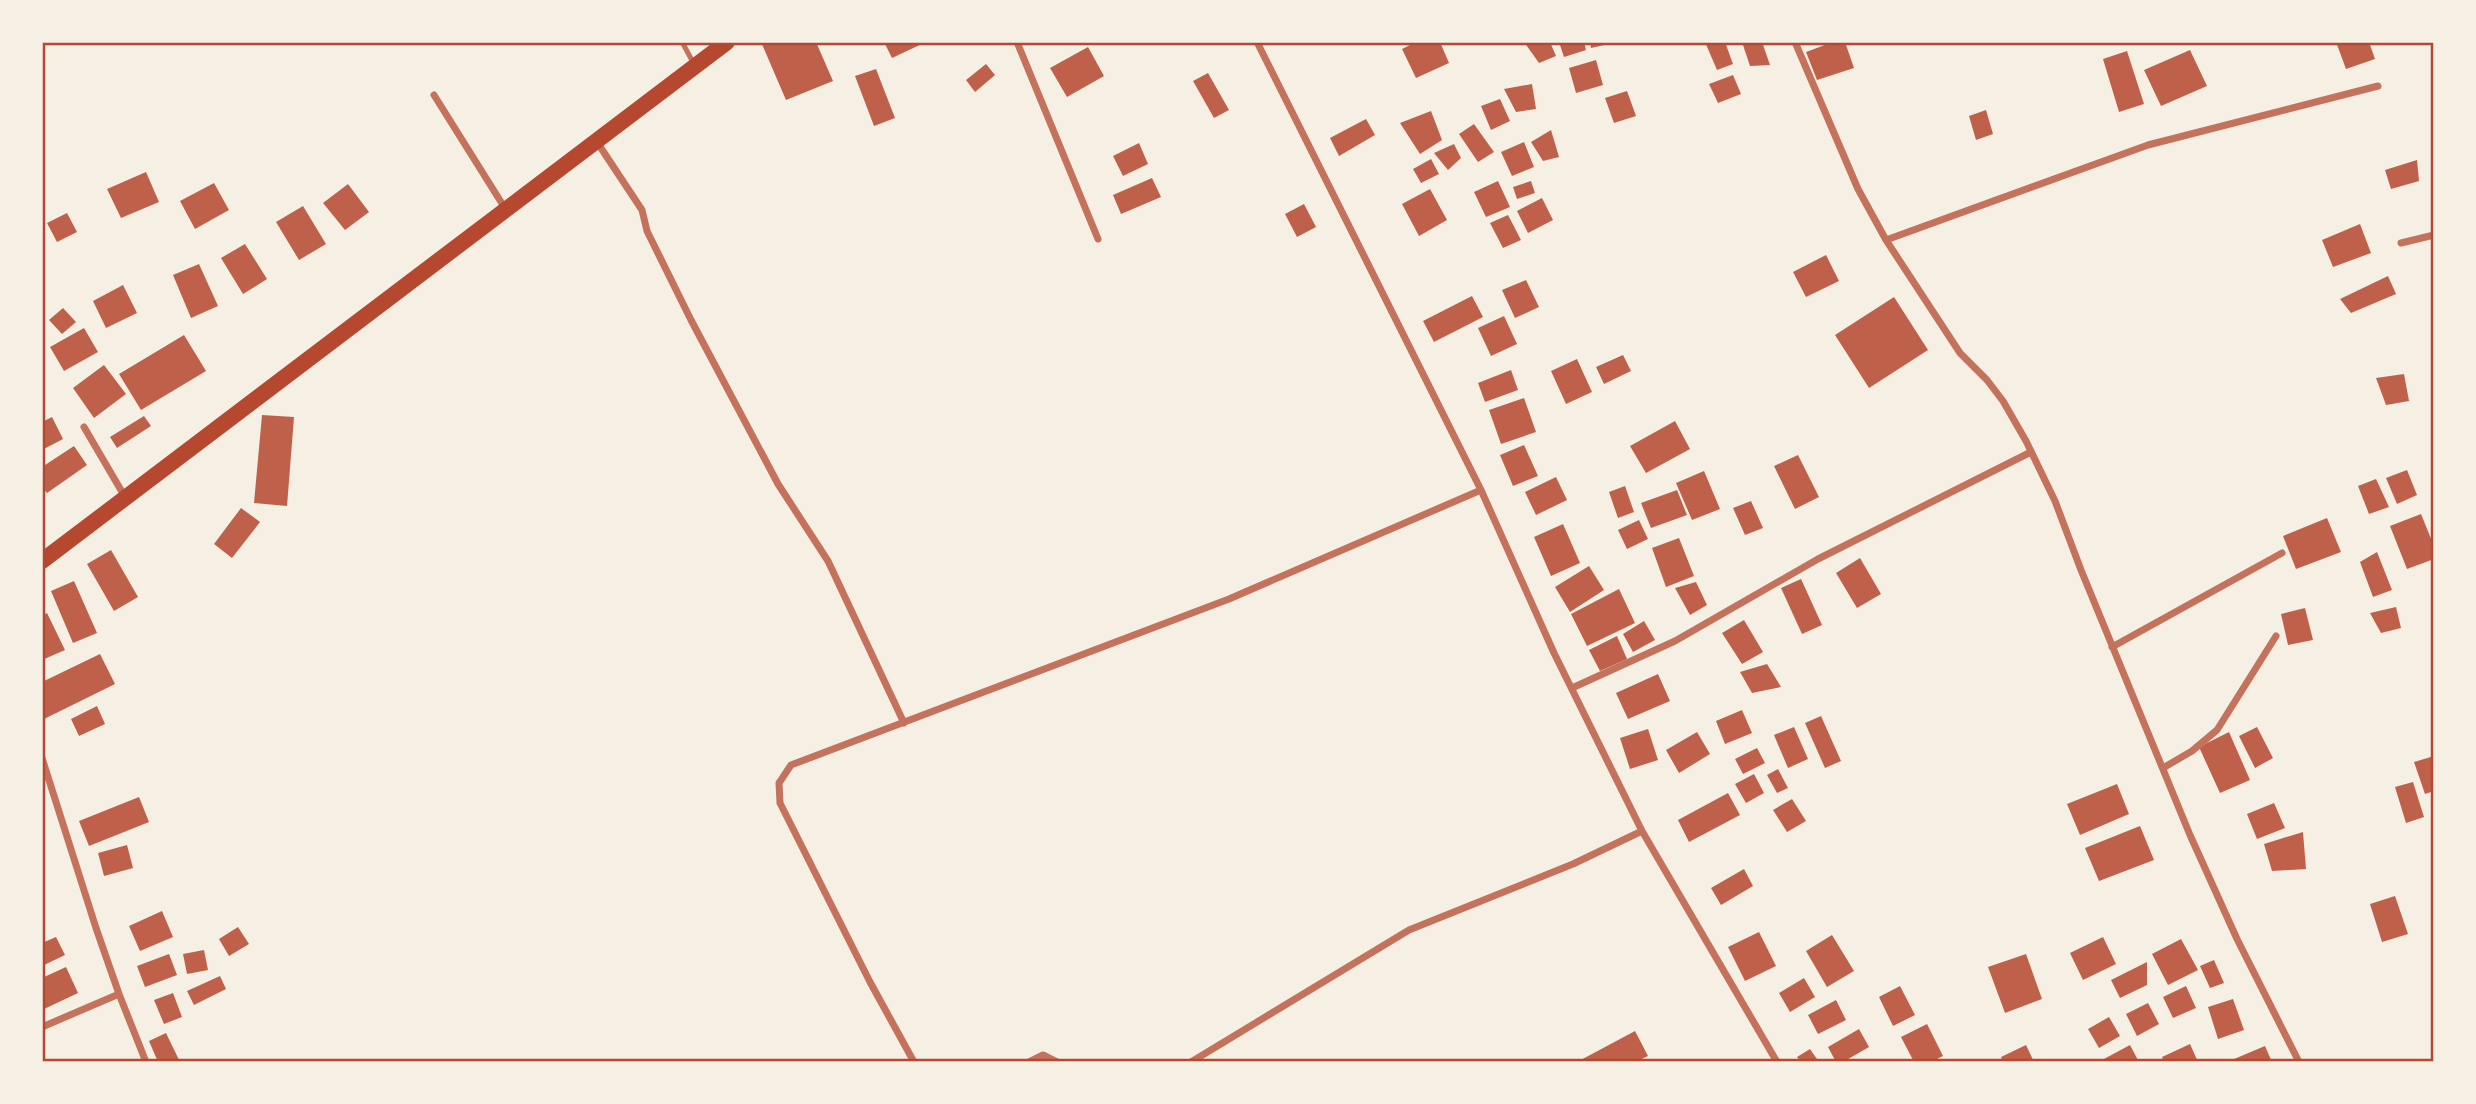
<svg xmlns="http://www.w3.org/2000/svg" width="2476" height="1104" viewBox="0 0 2476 1104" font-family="Commissioner,sans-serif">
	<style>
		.building { fill: #bf614a }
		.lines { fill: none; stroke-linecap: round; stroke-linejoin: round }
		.service { stroke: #c5725c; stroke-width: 5 }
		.minor { stroke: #c5725c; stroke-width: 7 }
		.primary { stroke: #b5482f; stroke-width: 16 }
		.neatline { fill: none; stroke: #b5482f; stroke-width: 2.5 }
	</style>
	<rect width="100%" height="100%" fill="#f6efe4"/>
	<path class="building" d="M761 42H816L833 81 786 100Z
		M884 42H926L892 58Z
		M1416 42H1440L1449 63 1416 78 1402 49Z
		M1524 42H1550L1556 56 1539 63Z
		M1559 42H1584L1586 50 1564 57Z
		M1590 42H1613V43L1591 48Z
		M1705 42H1725L1733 64 1717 70Z
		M1742 42H1762L1770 65 1750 66Z
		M1833 42H1845L1854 68 1817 80 1806 52Z
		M2336 42H2369L2375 59 2346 69Z
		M1088 47 1104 76 1067 97 1050 68Z
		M2190 50 2207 86 2161 106 2144 70Z
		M2127 51 2144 104 2119 112 2103 59Z
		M1596 60 1603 85 1576 93 1569 68Z
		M986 64 995 75 975 92 966 80Z
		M876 69 895 118 874 126 855 76Z
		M1208 73 1229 110 1214 118 1193 81Z
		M1733 75 1741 94 1718 103 1709 84Z
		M1532 84 1536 109 1516 112 1504 89Z
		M1627 91 1636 116 1614 123 1605 98Z
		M1500 99 1510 121 1491 130 1481 106Z
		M1986 110 1993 134 1976 140 1969 116Z
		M1431 111 1442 140 1420 154 1400 123Z
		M1366 119 1375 135 1339 156 1330 138Z
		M1474 124 1494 152 1478 162 1459 134Z
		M1551 130 1559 157 1543 161 1531 142Z
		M1524 142 1534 167 1512 176 1501 152Z
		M1139 143 1148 164 1123 176 1113 156Z
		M1454 144 1461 158 1448 170 1434 153Z
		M1431 159 1439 174 1421 183 1413 169Z
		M2417 160 2419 181 2391 189 2385 170Z
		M146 172 159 202 121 218 107 189Z
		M1152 178 1161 197 1121 214 1113 195Z
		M1498 181 1510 207 1486 217 1474 192Z
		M1531 181 1535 193 1517 199 1513 187Z
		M214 183 229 210 195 229 180 201Z
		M348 184 369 212 345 230 323 203Z
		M1430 189 1447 220 1419 236 1402 204Z
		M1542 198 1553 220 1528 233 1517 211Z
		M1304 204 1316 227 1297 237 1285 214Z
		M303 206 326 244 299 260 276 222Z
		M67 213 77 232 57 242 47 223Z
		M1508 215 1521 240 1503 248 1490 223Z
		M2360 224 2371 253 2333 267 2322 240Z
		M245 244 267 279 243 294 221 258Z
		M1826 255 1839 281 1806 297 1793 272Z
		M199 264 218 306 191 318 173 275Z
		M2388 276 2396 294 2351 313 2340 299Z
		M1526 280 1539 307 1515 318 1502 290Z
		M123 285 137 313 106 328 93 301Z
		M1472 296 1483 317 1434 342 1423 321Z
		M1894 297 1928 350 1869 388 1835 335Z
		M63 308 76 322 62 334 49 320Z
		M1504 316 1517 344 1491 356 1478 328Z
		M84 328 98 352 64 371 50 347Z
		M184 335 206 371 141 410 119 374Z
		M1623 355 1631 371 1604 384 1596 367Z
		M1577 359 1592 392 1566 404 1551 371Z
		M104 365 126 394 94 418 73 388Z
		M1511 370 1518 390 1485 402 1478 383Z
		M2404 374 2409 401 2386 405 2376 378Z
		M1524 398 1536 432 1501 444 1489 410Z
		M262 415 294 417 287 506 254 503Z
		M144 416 151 426 117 448 110 437Z
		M52 417 63 439 42 450V422Z
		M1675 421 1690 449 1646 473 1630 446Z
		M1524 445 1538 476 1513 486 1500 455Z
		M74 446 87 465 47 493 42 487V467Z
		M1798 455 1819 497 1795 509 1774 466Z
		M2407 470 2417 495 2397 504 2386 478Z
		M1704 471 1720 509 1692 520 1676 483Z
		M1556 477 1567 500 1536 515 1525 492Z
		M2376 479 2389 507 2369 514 2358 486Z
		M1625 486 1634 512 1618 518 1609 492Z
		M1677 490 1687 515 1651 528 1641 503Z
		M1751 501 1763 528 1745 535 1733 508Z
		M241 508 260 522 232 558 214 544Z
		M2421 514 2434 546V559L2407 569 2390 526Z
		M2327 518 2341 552 2296 569 2283 536Z
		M1639 520 1648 539 1627 549 1618 530Z
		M1563 524 1580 563 1551 576 1534 537Z
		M1679 538 1694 576 1666 587 1652 548Z
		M111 550 138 597 114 611 87 564Z
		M2377 552 2392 590 2373 597 2360 562Z
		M1860 558 1881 594 1857 608 1836 573Z
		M1589 566 1604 590 1570 612 1555 587Z
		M1801 579 1822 625 1802 634 1781 588Z
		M74 581 97 633 73 643 51 591Z
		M1696 582 1707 605 1690 615 1675 588Z
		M1619 589 1635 623 1587 646 1571 614Z
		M2396 607 2401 628 2381 633 2370 613Z
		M2305 608 2313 640 2288 645 2281 614Z
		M47 613 65 650 42 660V616Z
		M1744 620 1763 652 1742 664 1722 633Z
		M1644 621 1655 640 1633 652 1623 634Z
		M1617 636 1627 659 1600 671 1589 650Z
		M100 654 115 684 42 720V682Z
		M1767 664 1781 687 1752 693 1740 672Z
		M1658 674 1670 701 1628 719 1616 693Z
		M97 706 105 724 79 736 71 719Z
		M1742 710 1752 733 1725 744 1716 721Z
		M1821 716 1841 761 1825 768 1805 723Z
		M1794 727 1808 759 1788 768 1774 735Z
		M2257 727 2273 758 2255 768 2239 736Z
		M1648 729 1658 760 1630 769 1620 738Z
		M1697 732 1710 754 1679 773 1666 750Z
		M2229 732 2250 780 2220 793 2199 747Z
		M1757 748 1765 763 1743 774 1735 759Z
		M2434 756V791L2425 794 2414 762Z
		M1778 769 1788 788 1777 793 1767 775Z
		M1754 774 1764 793 1746 803 1735 784Z
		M2413 782 2424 817 2406 823 2395 787Z
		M2117 784 2129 814 2080 835 2067 804Z
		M1728 793 1740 815 1689 842 1678 820Z
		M139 797 149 822 89 846 79 821Z
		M1792 799 1806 821 1787 832 1773 810Z
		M2274 803 2285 828 2257 839 2247 814Z
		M2140 826 2154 860 2099 881 2085 848Z
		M2303 832 2306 869 2272 871 2264 844Z
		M127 845 133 868 104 876 98 853Z
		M1744 869 1753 886 1721 905 1711 888Z
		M2395 896 2408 934 2382 942 2370 904Z
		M162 911 173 937 140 951 129 926Z
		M238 927 249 944 229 956 219 939Z
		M1759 932 1776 966 1745 981 1728 947Z
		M1832 935 1854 971 1827 987 1806 951Z
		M56 937 65 955 42 966V943Z
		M2103 937 2116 964 2083 980 2070 953Z
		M2181 939 2198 970 2168 985 2152 954Z
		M204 950 208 970 187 974 183 954Z
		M169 954 177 975 145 987 137 966Z
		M2026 954 2042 999 2005 1013 1988 967Z
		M2214 960 2224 983 2210 988 2200 966Z
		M2147 962V985L2120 998 2111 980Z
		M66 967 78 993 42 1010V978Z
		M220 976 226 989 194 1005 187 991Z
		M1804 978 1815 997 1790 1012 1779 993Z
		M1900 986 1915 1015 1893 1026 1879 997Z
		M2186 986 2196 1008 2173 1018 2163 997Z
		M173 993 182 1017 164 1024 154 1000Z
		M2233 999 2244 1030 2218 1039 2208 1007Z
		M1836 1000 1846 1020 1818 1034 1808 1015Z
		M2148 1003 2159 1024 2137 1036 2126 1014Z
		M2109 1017 2120 1036 2099 1048 2088 1029Z
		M1927 1024 1943 1056 1931 1062H1914L1901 1037Z
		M1859 1029 1869 1047 1843 1062H1836L1828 1047Z
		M1635 1031 1648 1056 1635 1062H1577Z
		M166 1033 180 1062H158L149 1041Z
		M2190 1044 2198 1062H2164L2162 1057Z
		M2026 1045 2034 1062H2003L2001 1057Z
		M2130 1045 2139 1062H2103L2102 1060Z
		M2265 1046 2272 1062H2227Z
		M1810 1049 1819 1062H1801L1797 1057Z"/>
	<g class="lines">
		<path class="service" d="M682 42 694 64"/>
		<path class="minor" d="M1017 42 1098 239
			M1257 42 1481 490 1554 653 1642 831 1777 1062
			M1795 42 1858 189 1886 240 1960 353 1987 380 2003 401 2026 441 2055 501 2081 570 2190 835 2237 939 2299 1062
			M434 95 506 210
			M597 142 642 210 647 231 691 320 778 484 828 561 904 723
			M1886 240 2148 145 2378 86
			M2401 243 2434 235
			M84 427 125 497
			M2112 647 2282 553
			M1572 688 1675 641 1818 559 2031 452
			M42 758 96 928 119 994 146 1062
			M2163 768 2192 751 2217 730 2276 636
			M42 1027 119 994
			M914 1062 870 982 780 803 779 783 791 765 1229 599 1481 490
			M1029 1062 1043 1055 1057 1062
			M1191 1062 1409 930 1573 864 1642 831"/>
		<path class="primary" d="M42 561 727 42"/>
	</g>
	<rect width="2476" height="1104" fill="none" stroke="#f6efe4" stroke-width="88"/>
	<rect x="44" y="44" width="2388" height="1016" class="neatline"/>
</svg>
